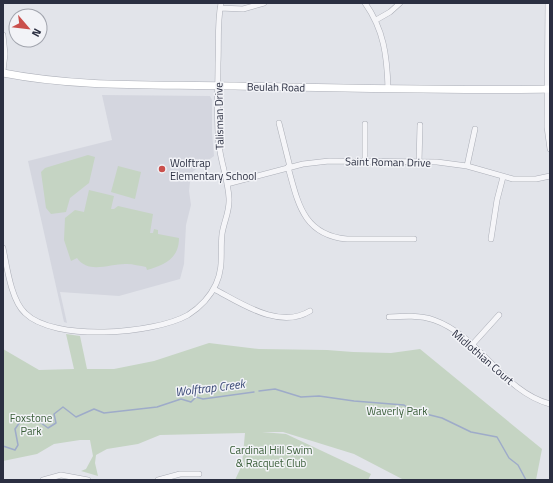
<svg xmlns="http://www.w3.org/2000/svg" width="553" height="483" viewBox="0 0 553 483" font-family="'Titillium Web',sans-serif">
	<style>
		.built { fill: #d4d6df }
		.green { fill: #c5d4c3 }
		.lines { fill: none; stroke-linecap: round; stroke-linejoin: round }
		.stream { stroke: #9eabc9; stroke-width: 1.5 }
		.minor-casing { stroke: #abaeb7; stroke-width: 6 }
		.secondary-casing { stroke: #abaeb7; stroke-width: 8 }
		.minor { stroke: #f5f5f8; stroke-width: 5 }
		.secondary { stroke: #fff; stroke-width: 7 }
		.poi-dot { fill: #ca4f4c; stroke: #f2f3f7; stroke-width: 1.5 }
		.labels { text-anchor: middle; stroke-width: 3; stroke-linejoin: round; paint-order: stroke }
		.street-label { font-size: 11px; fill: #2b2f41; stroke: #f2f3f7 }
		.poi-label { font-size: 11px; fill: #2b2f41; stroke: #f2f3f7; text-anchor: start }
		.park-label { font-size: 11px; fill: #395d38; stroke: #f2f3f7 }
		.water-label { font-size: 12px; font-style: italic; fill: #364674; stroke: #f2f3f7 }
	</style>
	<rect width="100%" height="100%" fill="#e2e4ea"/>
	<path class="built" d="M102 95 210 96 212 100V132L214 156 191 173 189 191 191 205 186 225 184 264 180 279 119 296 60 292 67 323 64 322 28 161 112 140Z"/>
	<path class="green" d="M88 155 95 157 89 183 70 198 66 212 51 214 46 208 41 172 45 168Z
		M118 166 141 172 135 199 111 192Z
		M89 190 114 196 111 209H114L118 206 153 214 150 233H153L154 229 158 230V234L179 238C179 259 164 265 147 270L146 267C140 266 133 264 127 264 111 263 89 275 77 258L71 261 64 240 65 218 75 210 84 212Z
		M66 334 80 336 87 369H114L154 361 209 343 259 349 327 350 353 352 391 353 420 349 542 449 536 480H404L354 454 283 432H262L286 434 371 474 368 480H235L242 465 245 433 160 435 138 444 107 449 96 455 95 463 98 476 81 471 86 469 93 456 90 440H80L54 444 37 454 3 461V349L39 370 74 369Z"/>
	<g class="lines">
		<path class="stream" d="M259 391 275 389 301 397 319 396 354 401 404 405 411 410
			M418 412 442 418 471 432 497 437 509 458 518 465 526 480
			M3 446 15 450 18 445 15 429 20 422 37 420 48 428 56 423 54 414 63 407 76 417 94 409 104 413 157 407 181 399 191 402 196 397 203 399 254 392"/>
		<defs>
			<path id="minor" d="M365 3C384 30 387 56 388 88
				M548 3 547 127 550 149
				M220 8 243 9 264 3
				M376 20 390 12 400 3
				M3 35 5 54 3 71
				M279 123 290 167
				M365 161V124
				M419 162 420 125
				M467 166 475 129
				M288 167C298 203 303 235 347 239H414
				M227 184 303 164 329 161 437 162 467 166 513 179H536L550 176
				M491 239 497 200 503 177
				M3 248C7 267 11 300 25 313 54 342 154 334 188 315 199 308 210 297 216 284 224 267 220 251 222 234 224 221 230 211 229 198 228 180 221 163 219 145 216 118 218 90 218 63 219 44 217 23 221 3
				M214 289C241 303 279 330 310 311
				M389 317C404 316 420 315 434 320 480 336 503 392 550 404
				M471 346 499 315
				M43 480 61 475 88 480
				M158 480 180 474H199"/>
			<path id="secondary" d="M3 73C80 88 157 84 235 86 340 88 445 91 550 89"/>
		</defs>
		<use href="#minor" class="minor-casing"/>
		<use href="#secondary" class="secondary-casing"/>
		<use href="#minor" class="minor"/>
		<use href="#secondary" class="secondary"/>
	</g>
	<circle class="poi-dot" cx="162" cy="169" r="4"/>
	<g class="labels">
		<g class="street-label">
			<text transform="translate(276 87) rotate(1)" y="4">Beulah Road</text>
			<text transform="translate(219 116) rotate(-91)" y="4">Talisman Drive</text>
			<text transform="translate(388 162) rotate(1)" y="4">Saint Roman Drive</text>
			<text transform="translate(483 357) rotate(41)" y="4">Midlothian Court</text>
		</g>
		<g class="poi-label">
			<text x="170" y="167">Wolftrap<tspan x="170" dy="13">Elementary School</tspan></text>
		</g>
		<g class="park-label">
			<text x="397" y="415">Waverly Park</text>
			<text x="31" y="422">Foxstone<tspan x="31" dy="13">Park</tspan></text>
			<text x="271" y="454">Cardinal Hill Swim<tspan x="271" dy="13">&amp; Racquet Club</tspan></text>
		</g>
		<g class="water-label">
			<text transform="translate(210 388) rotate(-7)" y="4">Wolftrap Creek</text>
		</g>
	</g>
	<rect width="553" height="483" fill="none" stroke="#2b2f41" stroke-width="8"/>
	<g transform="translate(28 28) rotate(118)"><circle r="19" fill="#f2f3f7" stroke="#a2a5ae"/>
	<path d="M0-3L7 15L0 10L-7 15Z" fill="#ca4f4c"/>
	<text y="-6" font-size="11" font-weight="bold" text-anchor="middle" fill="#2b2f41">N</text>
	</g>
</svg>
